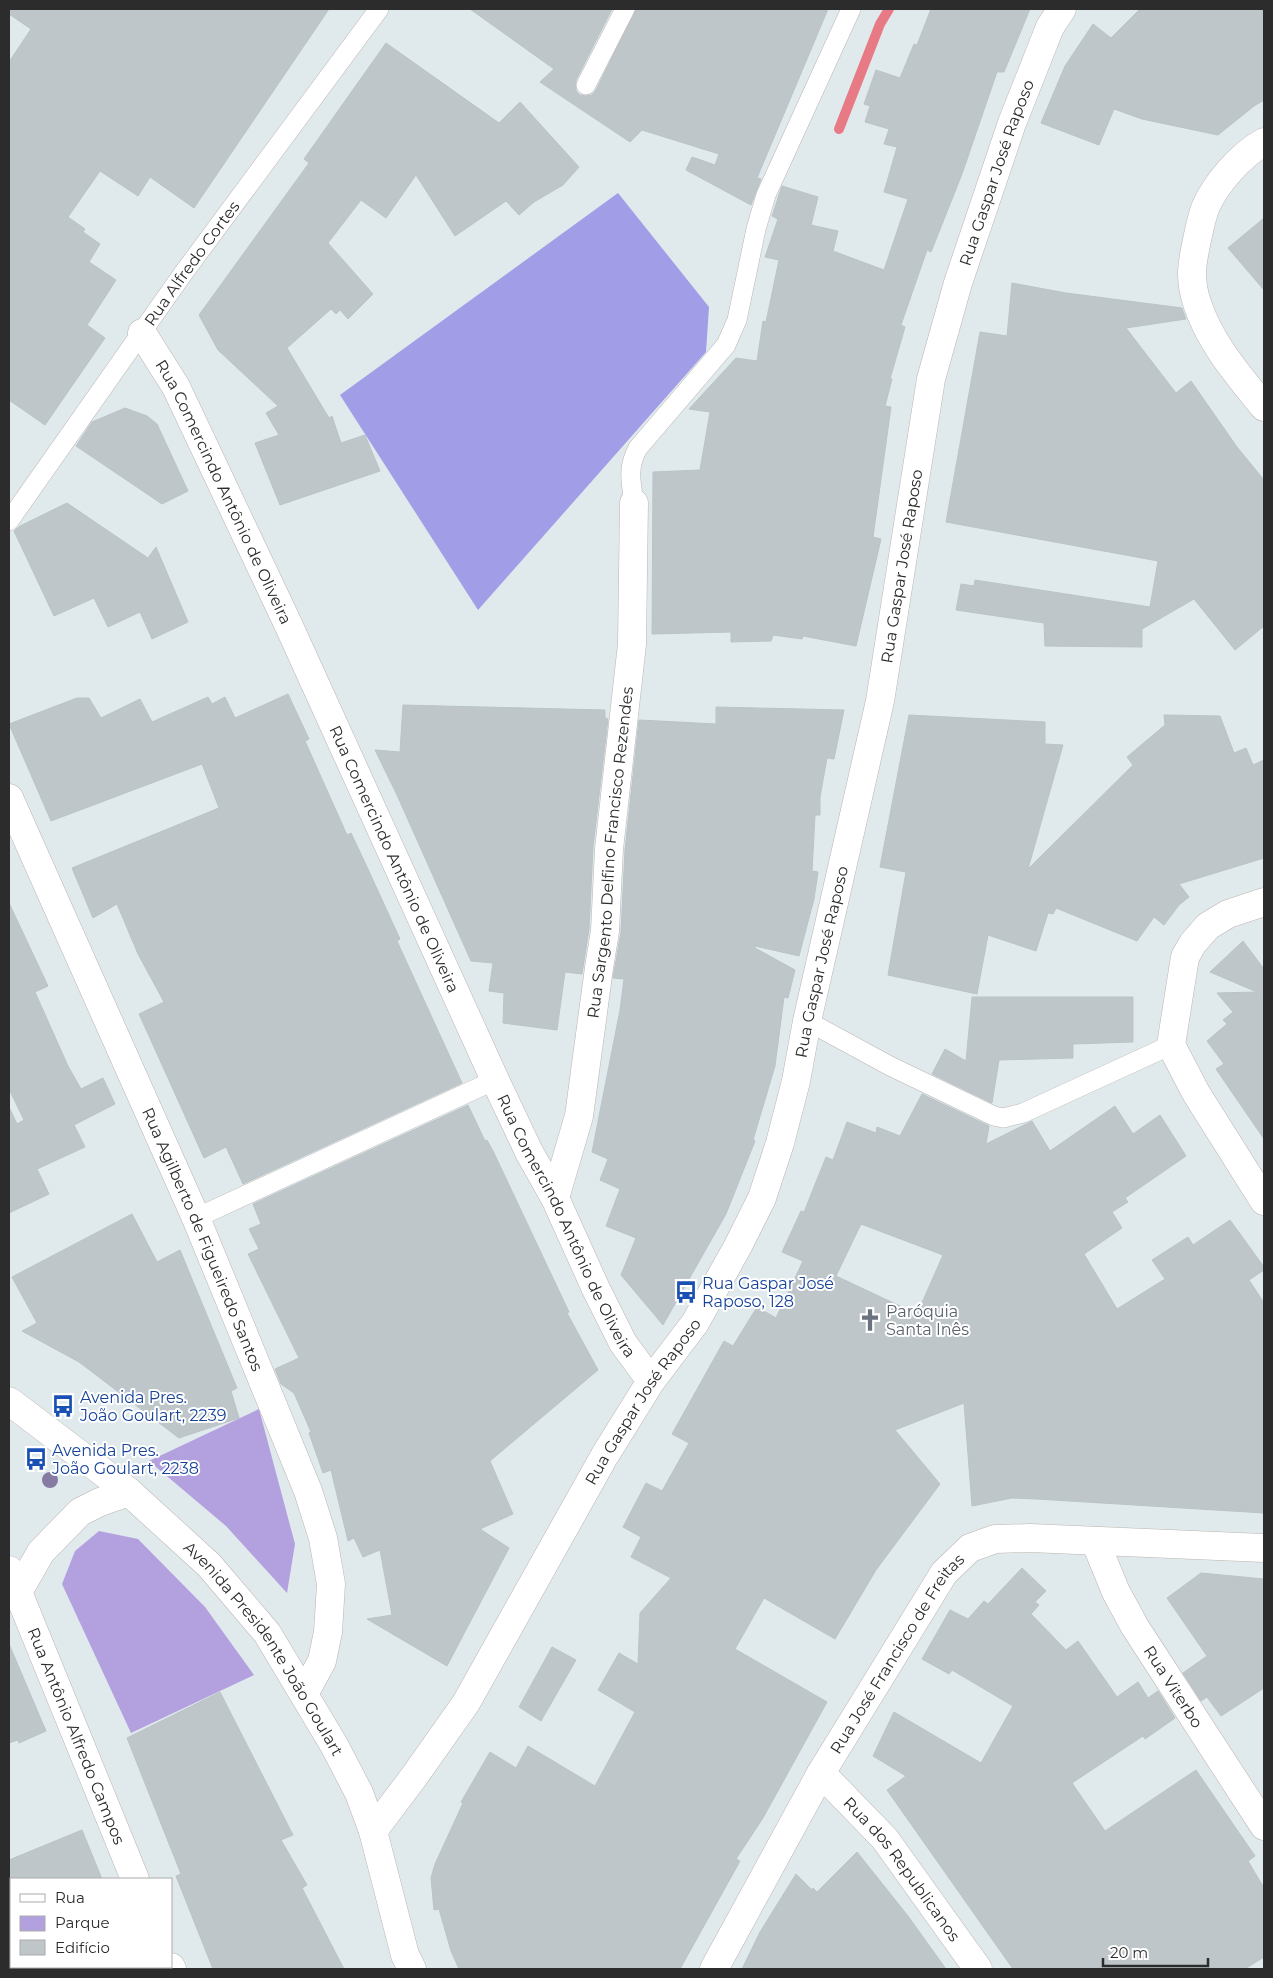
<svg xmlns="http://www.w3.org/2000/svg" width="1273" height="1978" viewBox="0 0 1273 1978" font-family="Montserrat,sans-serif">
	<style>
		.green { fill: #b3a0df }
		.pitch { fill: #a19de6 }
		.lines { fill: none; stroke-linecap: round; stroke-linejoin: round }
		.stream { stroke: #e77a85; stroke-width: 10 }
		.building { fill: #bfc6c9; stroke: #b9c4c8; fill-rule: evenodd }
		.service-casing { stroke: #bbb4b0; stroke-width: 20 }
		.minor-casing { stroke: #bbb4b0; stroke-width: 29 }
		.tertiary-casing { stroke: #bbb4b0; stroke-width: 29 }
		.service { stroke: #fff; stroke-width: 19 }
		.minor { stroke: #fff; stroke-width: 28 }
		.tertiary { stroke: #fff; stroke-width: 28 }
		.tree { fill: #867ba3 }
		.labels { text-anchor: middle; stroke-width: 4; stroke-linejoin: round; paint-order: stroke }
		.street-label { font-size: 16px; fill: #2c2c2c; stroke: #fff }
		.transit-label { font-size: 16px; fill: #164399; stroke: #fff; text-anchor: start }
		.worship-label { font-size: 16px; fill: #5b616d; stroke: #fff; text-anchor: start }
	</style>
	<rect width="100%" height="100%" fill="#e0eaed"/>
	<path class="green" d="M259 1409 295 1544 287 1593 226 1526 149 1461Z
		M99 1531 138 1539 205 1607 254 1675 131 1733 62 1584 75 1551Z"/>
	<path class="pitch" d="M618 193 709 307 706 352 478 610 340 395Z"/>
	<g class="lines">
		<path class="stream" d="M839 129 880 24 889 9"/>
	</g>
	<path class="building" d="M9 9H329L194 208 150 177 138 196 100 171 68 217 85 229 83 232 100 244 89 262 116 280 87 325 105 338 45 425 9 400V62L31 29 9 14Z
		M470 9H612L576 80V91L580 95 586 96 592 95 596 90 636 9H828L757 178 761 179 751 205 686 170 692 157 715 165 719 154 642 130 630 142 540 82 554 69Z
		M931 9H1030L1004 72H997L962 174 931 252 927 250 901 325 905 327 890 379H892L885 406 891 407 873 537 881 539 856 646 803 636 802 639 773 635 771 641 731 642V632L652 634 653 472 700 470 710 412 689 409 736 358 757 361 763 321 766 322 779 260 765 257 778 219 772 216 782 186 818 197 811 225 838 231 833 251 884 270 908 199 884 192 897 147 884 144 889 129 865 122 870 106 864 104 876 70 900 78 914 44 917 45Z
		M1140 9H1264V100L1254 106 1218 135 1142 119 1114 109 1099 145 1041 123 1065 66 1093 24 1111 38Z
		M386 43 499 123 520 102 579 167 563 185 534 202 519 215 506 201 455 236 416 175 386 218 361 200 328 243 373 294 348 319 340 310 336 314 331 309 287 348 329 418 332 416 341 443 365 435 380 471 280 505 255 443 279 435 266 413 278 406 218 350 199 315 309 163 304 159Z
		M1264 218V290L1228 248Z
		M1012 283 1066 293 1182 308 1186 319 1126 328 1176 393 1191 381 1237 447 1264 480V626L1235 650 1194 599 1142 629V647L1045 646 1044 623 956 610 961 584 974 586 975 580 1150 607 1158 561 946 522 980 332 1007 336Z
		M125 408 147 416 157 424 188 491 162 504 76 446 92 422Z
		M67 503 148 558 156 547 188 622 152 639 140 612 108 627 94 598 54 616 14 531 20 526Z
		M288 694 309 739 305 741 347 835 351 833 367 867 400 939 397 941 462 1083 243 1184 226 1147 204 1158 163 1067 139 1014 164 1002 138 954 117 904 93 918 72 868 219 808 202 764 51 821 9 724 77 698H89L101 718 140 699 152 722 208 697 212 704 225 697 235 718Z
		M403 705 605 710V718L608 719 593 847 589 929 582 974 565 972 557 1030 503 1023 504 993 489 991 493 963 471 961 397 795 375 750 400 752Z
		M716 707 844 710 834 759 827 758 820 797V815H815L812 871 818 872 814 899 799 956 755 946V948L795 970 788 998 784 997 775 1066 753 1140 755 1141 726 1214 663 1325 621 1275 636 1238 606 1226 620 1189 600 1180 608 1159 592 1152 620 1010 624 979 613 978 621 932 625 850 639 720 716 724Z
		M909 715 1045 722V744L1063 745 1028 869 1133 765 1127 757 1165 725 1164 715 1220 716 1234 753 1246 748 1253 765 1264 760V858L1179 884 1189 897 1179 905 1164 925 1154 917 1137 941 1056 908 1053 914 1048 913 1036 951 988 935 977 994 888 975 906 872 880 867Z
		M9 903 48 986 35 992 68 1066 81 1089 103 1078 115 1104 74 1125 85 1147 37 1169 49 1194 9 1213V1107L17 1124 24 1120 9 1089Z
		M1243 941 1264 969V1139L1216 1069 1224 1064 1207 1041 1227 1024 1223 1020 1233 1012 1217 993 1257 992 1210 972Z
		M972 997H1133V1042L1073 1044V1058L999 1060 992 1103 932 1074 945 1049 966 1061Z
		M922 1094 989 1126 986 1144 1032 1121 1050 1151 1115 1106 1133 1134 1160 1115 1186 1156 1125 1198 1128 1202 1112 1212 1122 1228 1084 1254 1117 1309 1165 1279 1152 1260 1188 1237 1193 1245 1230 1220 1264 1267V1270L1249 1280 1264 1303V1513L1037 1499 1012 1498 972 1506 964 1403 895 1430 940 1484 876 1570 835 1639 764 1598 735 1649 827 1702 763 1818 736 1859 740 1861 680 1969H459L451 1951 439 1909 434 1910 431 1878 435 1864 463 1803 461 1802 490 1752 516 1768 528 1746 595 1786 635 1712 598 1690 619 1653 638 1664 640 1613 671 1578 631 1557 641 1537 623 1527 646 1483 662 1491 689 1443 672 1434 724 1341 733 1346 757 1307 776 1318 803 1261 782 1252 801 1211 804 1212 826 1157 833 1160 847 1122 876 1133 877 1127 900 1136ZM861 1224 943 1255 917 1314 836 1276Z
		M468 1105 485 1141 487 1140 494 1153 569 1312 567 1313 598 1370 490 1461 513 1514 480 1529 509 1548 447 1666 367 1619 392 1615 380 1550 363 1557 354 1538 348 1541 331 1470 323 1473 309 1433 311 1432 294 1393 281 1384 275 1369 299 1358 248 1254 259 1249 249 1229 261 1224 253 1204Z
		M132 1214 157 1262 180 1250 237 1388 231 1391 239 1418 179 1438 79 1362 22 1331 37 1323 12 1277Z
		M1022 1568 1046 1591 1035 1602 1039 1605 1031 1614 1066 1650 1078 1641 1117 1697 1138 1682 1148 1698 1158 1691 1175 1718 1145 1739 1143 1736 1072 1783 1105 1831 1196 1770 1255 1856 1248 1861 1264 1888V1957L1245 1969H1013L887 1790 906 1776 873 1756 894 1712 981 1763 1013 1706 952 1670 949 1674 922 1659 950 1610 968 1619 984 1601 988 1604Z
		M1201 1573 1264 1579V1688L1221 1716 1207 1697 1201 1701 1183 1673 1207 1656 1167 1598Z
		M9 1644 46 1731 19 1743 18 1740 9 1743Z
		M552 1647 576 1660 541 1721 519 1707Z
		M220 1692 293 1835 281 1840 307 1885 302 1888 344 1969H213L176 1876 181 1874 127 1738Z
		M82 1830 102 1879H9V1860Z
		M857 1852 908 1916 946 1969H742L760 1932 796 1874 812 1890 813 1888 817 1892Z"/>
	<g class="lines">
		<defs>
			<g id="service">
				<path d="M586 85 625 9"/>
				<path d="M634 503C631 481 627 468 638 448L726 345 737 320 756 229 766 195 851 9"/>
				<path id="s1" d="M9 521 182 275 379 9"/>
				<path d="M807 1021 890 1066 994 1116 1003 1118 1023 1113 1171 1045"/>
				<path d="M196 1218 495 1080"/>
			</g>
			<g id="minor">
				<path d="M1264 142C1241 155 1217 182 1206 206 1201 218 1192 260 1192 273 1192 282 1194 294 1197 303 1210 343 1238 375 1264 407"/>
				<path id="s2" d="M142 333 176 387 288 624 495 1080 529 1152 555 1198 596 1289 623 1343 651 1381"/>
				<path id="s3" d="M9 798 196 1218 308 1491 323 1538 331 1584 328 1632 322 1661 304 1694"/>
				<path d="M1264 902 1228 914 1208 926 1193 943 1185 957 1171 1045 1196 1093 1264 1201"/>
				<path id="s4" d="M555 1198 579 1116 599 968 605 931 609 849 632 644 634 503"/>
				<path id="s5" d="M1095 1541 1116 1592 1135 1627 1264 1826"/>
				<path id="s6" d="M9 1570 135 1879"/>
				<path d="M18 1592 41 1552 80 1512 100 1502 129 1492"/>
				<path id="s7" d="M821 1773 885 1839 978 1969"/>
				<path id="s8" d="M373 1831 413 1778 466 1703 605 1455 651 1381 695 1323 738 1246 762 1198 780 1143 796 1081 807 1021 880 701 931 379 958 283 1012 123 1050 27 1062 9"/>
				<path d="M171 1967 172 1969"/>
				<path id="s9" d="M714 1969 821 1773 944 1573 970 1548 995 1539 1030 1538 1264 1548"/>
			</g>
			<g id="tertiary">
				<path id="s10" d="M9 1401 129 1492 209 1565 267 1633 334 1745 359 1793 373 1831 405 1955 412 1969"/>
			</g>
		</defs>
		<use href="#service" class="service-casing"/>
		<use href="#minor" class="minor-casing"/>
		<use href="#tertiary" class="tertiary-casing"/>
		<use href="#service" class="service"/>
		<use href="#minor" class="minor"/>
		<use href="#tertiary" class="tertiary"/>
	</g>
	<circle class="tree" cx="50" cy="1480" r="8"/>
	<defs>
		<symbol id="bus-bare" viewBox="-9 -9 18 18"><path d="M-5-6H5V4H4V6H2V4H-2V6H-4V4H-5ZM-3.5-4V0h7V-4ZM-3.5 1.2v1.5H-2V1.2ZM2 1.2v1.5H3.5V1.2Z" fill="#1a4fb4" stroke="#fff" stroke-width="2.5" paint-order="stroke"/></symbol>
		<symbol id="church-bare" viewBox="-9 -9 18 18"><path d="M-1.2-6h2.4v3.5h3.3v2.4h-3.3V6h-2.4V-.1h-3.3v-2.4h3.3Z" fill="#6b7280" stroke="#fff" stroke-width="2.5" paint-order="stroke"/></symbol>
	</defs>
	<g fill-rule="evenodd">
		<use href="#bus-bare" x="670" y="1276" width="32" height="32"/>
		<use href="#church-bare" x="854" y="1304" width="32" height="32"/>
		<use href="#bus-bare" x="47" y="1390" width="32" height="32"/>
		<use href="#bus-bare" x="20" y="1443" width="32" height="32"/>
	</g>
	<g class="labels">
		<g class="street-label">
			<text dy="6" stroke="none"><textPath href="#s8" startOffset="1798">Rua Gaspar José Raposo</textPath></text>
			<text dy="6" stroke="none"><textPath href="#s1" startOffset="316">Rua Alfredo Cortes</textPath></text>
			<text dy="6" stroke="none"><textPath href="#s2" startOffset="179">Rua Comercindo Antônio de Oliveira</textPath></text>
			<text dy="6" stroke="none"><textPath href="#s8" startOffset="1392">Rua Gaspar José Raposo</textPath></text>
			<text dy="6" stroke="none"><textPath href="#s4" startOffset="351">Rua Sargento Delfino Francisco Rezendes</textPath></text>
			<text dy="6" stroke="none"><textPath href="#s2" startOffset="584">Rua Comercindo Antônio de Oliveira</textPath></text>
			<text dy="6" stroke="none"><textPath href="#s8" startOffset="988">Rua Gaspar José Raposo</textPath></text>
			<text dy="6" stroke="none"><textPath href="#s2" startOffset="989">Rua Comercindo Antônio de Oliveira</textPath></text>
			<text dy="6" stroke="none"><textPath href="#s3" startOffset="482">Rua Agilberto de Figueiredo Santos</textPath></text>
			<text dy="6" stroke="none"><textPath href="#s8" startOffset="508">Rua Gaspar José Raposo</textPath></text>
			<text dy="6" stroke="none"><textPath href="#s10" startOffset="359">Avenida Presidente João Goulart</textPath></text>
			<text dy="6" stroke="none"><textPath href="#s9" startOffset="365">Rua José Francisco de Freitas</textPath></text>
			<text dy="6" stroke="none"><textPath href="#s5" startOffset="166">Rua Viterbo</textPath></text>
			<text dy="6" stroke="none"><textPath href="#s6" startOffset="179">Rua Antônio Alfredo Campos</textPath></text>
			<text dy="6" stroke="none"><textPath href="#s7" startOffset="126">Rua dos Republicanos</textPath></text>
		</g>
		<g class="transit-label">
			<text x="702" y="1289">Rua Gaspar José<tspan x="702" dy="18">Raposo, 128</tspan></text>
			<text x="80" y="1403">Avenida Pres.<tspan x="80" dy="18">João Goulart, 2239</tspan></text>
			<text x="52" y="1456">Avenida Pres.<tspan x="52" dy="18">João Goulart, 2238</tspan></text>
		</g>
		<g class="worship-label">
			<text x="886" y="1317">Paróquia<tspan x="886" dy="18">Santa Inês</tspan></text>
		</g>
	</g>
	<rect width="1273" height="1978" fill="none" stroke="#2c2c2c" stroke-width="20"/>
	<rect x="10" y="1878" width="162" height="90" fill="#ffffff" stroke="#ababab"/>
	<rect x="20" y="1894" width="25" height="8" fill="#ffffff" stroke="#ababab"/>
	<text x="55" y="1903" font-size="15" fill="#2c2c2c">Rua</text>
	<rect x="20" y="1916" width="25" height="15" fill="#b3a0df" stroke="#ababab"/>
	<text x="55" y="1928" font-size="15" fill="#2c2c2c">Parque</text>
	<rect x="20" y="1940" width="25" height="15" fill="#bfc6c9" stroke="#ababab"/>
	<text x="55" y="1953" font-size="15" fill="#2c2c2c">Edifício</text>
	<path d="M1103 1958v8h105v-8" fill="none" stroke="#2c2c2c" stroke-width="2.5"/>
	<text x="1110" y="1958" font-size="15" fill="#2c2c2c" stroke="#ffffff" stroke-width="4" paint-order="stroke">20 m</text>
</svg>
